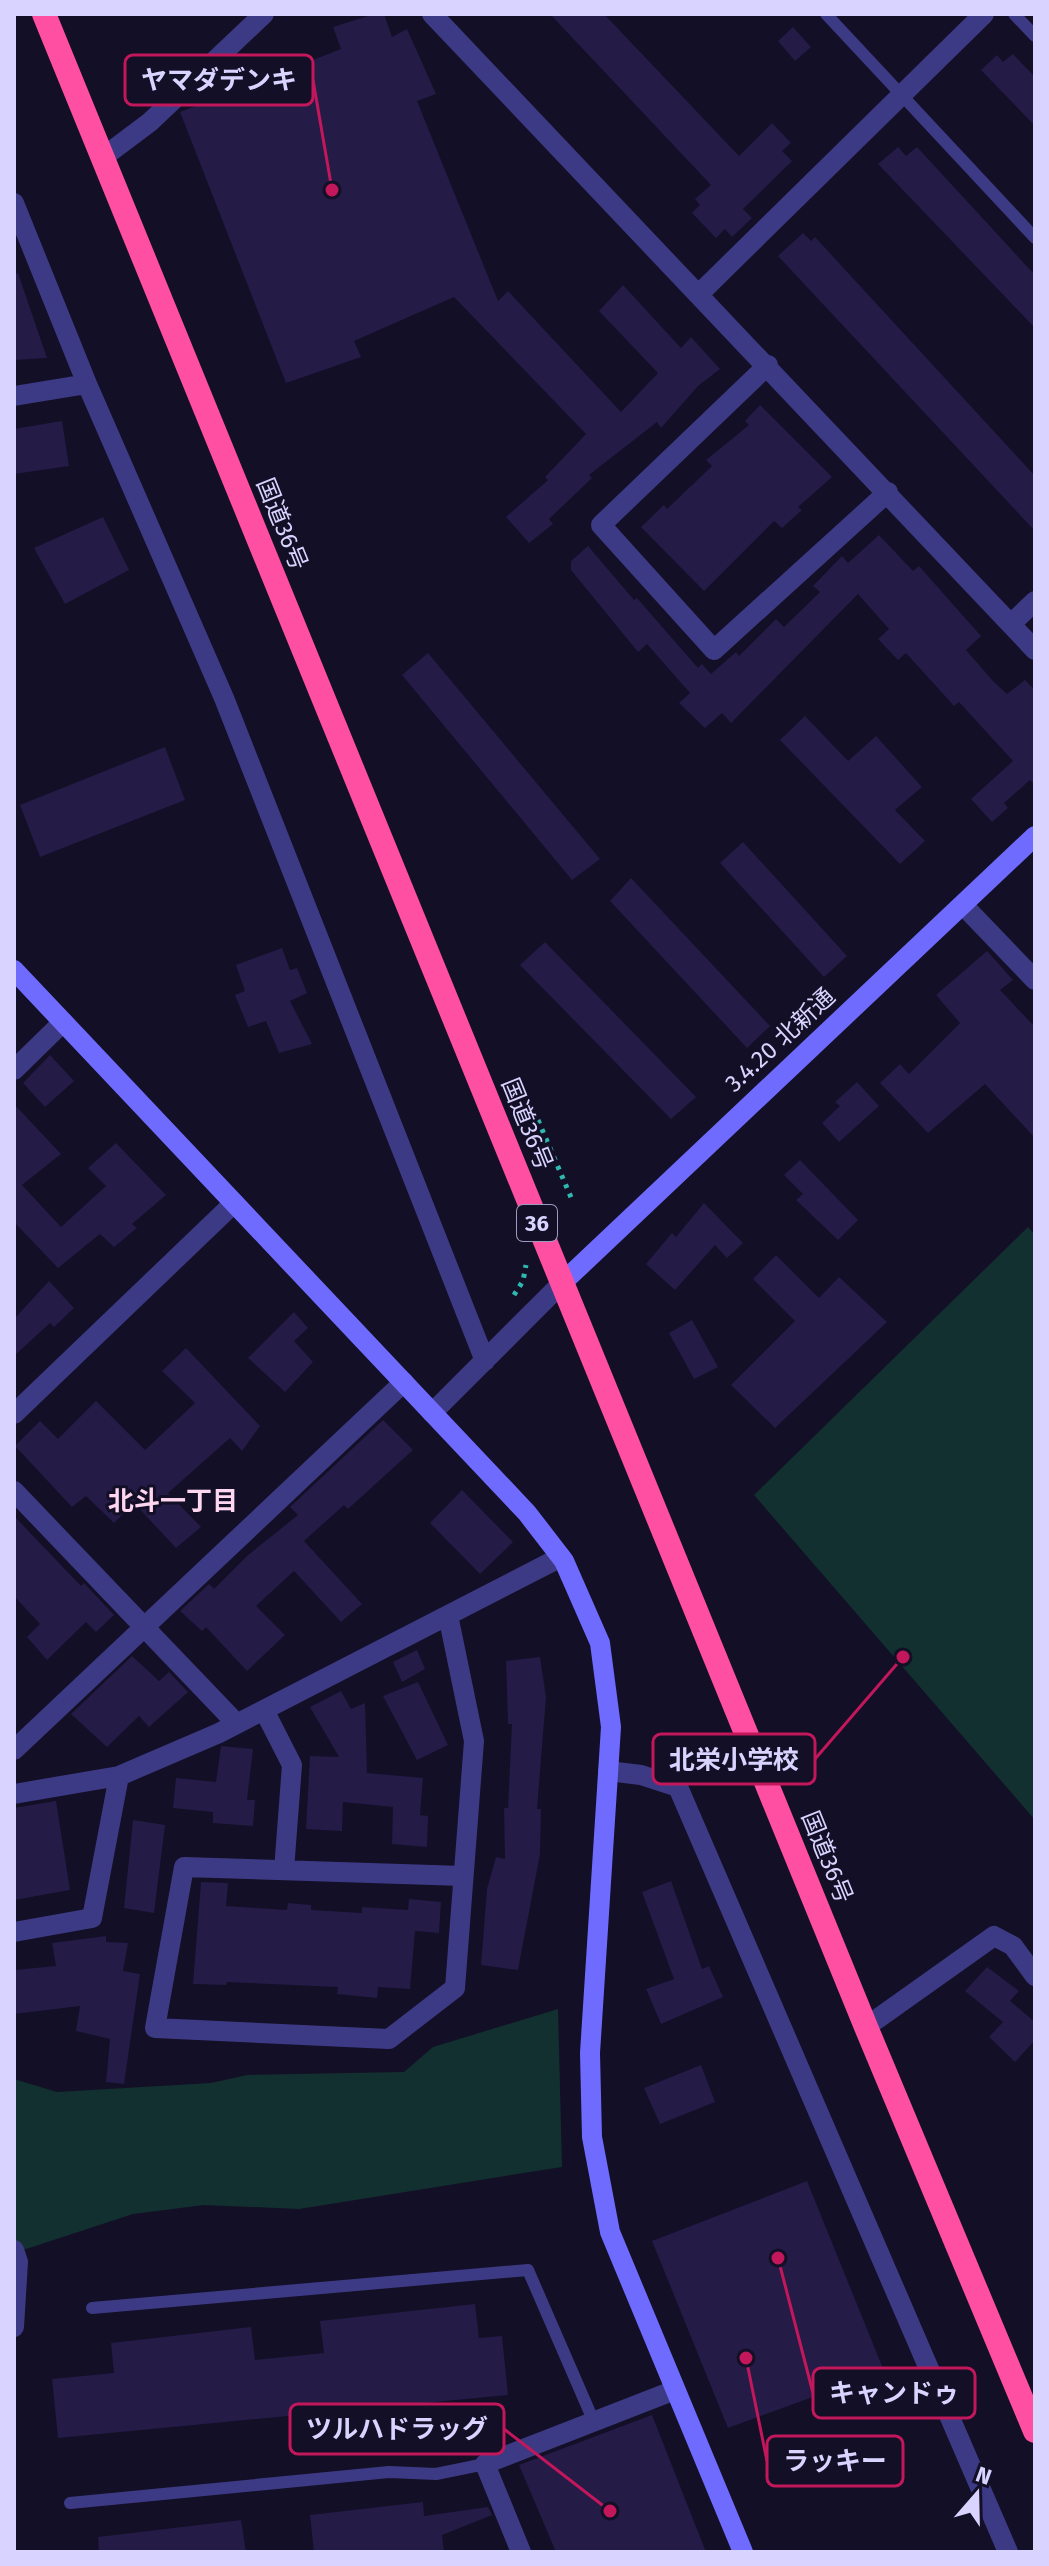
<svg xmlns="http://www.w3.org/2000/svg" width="1049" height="2566" viewBox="0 0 1049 2566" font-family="'Fira Sans','Noto Sans JP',sans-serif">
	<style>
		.green { fill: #12302f }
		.building { fill: #241b47 }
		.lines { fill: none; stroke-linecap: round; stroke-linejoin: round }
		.path { stroke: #2fb8b0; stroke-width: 5; stroke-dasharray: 4 6; stroke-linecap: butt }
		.lane { stroke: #3d3a85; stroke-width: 12 }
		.street { stroke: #3d3a85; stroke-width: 20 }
		.secondary { stroke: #6f6bff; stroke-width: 20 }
		.highway { stroke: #ff4fa3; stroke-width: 24 }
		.labels { text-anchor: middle; stroke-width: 6; stroke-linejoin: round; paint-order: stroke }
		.shield { fill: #130f26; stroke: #9e99be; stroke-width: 2 }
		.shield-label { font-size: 22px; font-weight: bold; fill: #d9d4ff }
		.street-label { font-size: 24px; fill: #d9d4ff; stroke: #130f26 }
		.neighbourhood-label { font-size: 26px; font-weight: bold; fill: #ffd6f0; stroke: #130f26 }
		.leader { fill: none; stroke: #c2185b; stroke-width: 3 }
		.callout-dot { fill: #c2185b; stroke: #130f26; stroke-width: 3 }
		.callout { fill: #130f26; stroke: #c2185b; stroke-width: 3 }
		.callout-label { font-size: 26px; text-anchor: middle; font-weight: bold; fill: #d9d4ff }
	</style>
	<rect width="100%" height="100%" fill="#130f26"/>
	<path class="green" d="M1028 1227 1035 1235V1820L754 1495Z
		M558 2009 562 2167 299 2209 204 2205 133 2214 14 2253V2079L57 2092 211 2083 247 2075 404 2072 433 2047Z"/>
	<path class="building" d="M374 14H384L392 37 407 29 436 94 417 101 498 301 508 291 621 412 658 373 599 311 623 285 681 348 691 337 720 369 698 386 661 428 657 422 589 475 592 478 549 519 553 524 529 543 506 517 548 480 545 477 586 434 454 297 354 341 361 357 286 383 180 112 341 49 333 27Z
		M550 14H604L739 156 772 123 791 143 782 151 792 161 743 209 752 218 732 237 725 229 716 238 692 213 700 205 695 199 711 185Z
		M793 27 811 47 795 61 778 41Z
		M1013 54 1035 77V126L981 70 997 55 1003 62Z
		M898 147 906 156 917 147 1035 275V328L878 164Z
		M803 233 811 241 815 237 1035 476V531L778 256Z
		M18 273 47 358 14 360V274Z
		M760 405 832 477 798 507 802 510 782 528 774 521 704 591 641 527 664 505 667 509 712 466 706 460 749 425 745 421Z
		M62 421 69 466 14 474V429Z
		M103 517 129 570 65 604 34 548Z
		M879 535 913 571 919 566 981 636 966 650 993 681 1007 694 1025 680 1035 690V785L1030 780 1004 803 1008 808 992 822 971 799 1013 761 959 702 954 706 906 653 898 660 878 639 889 629 858 594 731 723 722 713 705 728 679 703 690 693 647 644 638 652 571 570V561L588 546 634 600 637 598 698 668 702 664 711 674 736 652 739 656 776 619 784 627 820 592 813 586 842 556 848 563Z
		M428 653 600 859 572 880 402 675Z
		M805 716 848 761 876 736 922 787 895 810 925 841 900 864 780 740Z
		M165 747 185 800 40 857 20 805Z
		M743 842 847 956 824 977 720 863Z
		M631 878 770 1026 747 1048 610 901Z
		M545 942 696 1097 671 1119 520 965Z
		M282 948 290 970 297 968 307 993 290 1001 312 1044 279 1053 266 1021 248 1027 235 995 245 991 236 965Z
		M987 951 1013 980 1000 990 1035 1027V1138L985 1084 928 1133 880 1083 900 1064 909 1074 960 1023 936 995Z
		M50 1055 74 1081 45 1107 23 1083Z
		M857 1082 879 1106 839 1142 822 1123 840 1106 835 1102Z
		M14 1104 61 1154 22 1185 61 1227 106 1186 88 1168 116 1143 166 1195 132 1224 137 1228 114 1247 100 1234 58 1268 14 1222Z
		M800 1160 858 1220 838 1240 796 1200 803 1194 784 1175Z
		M704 1203 743 1243 727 1258 715 1245 675 1290 646 1264 672 1233 676 1237Z
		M776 1255 819 1298 839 1277 887 1322 775 1428 731 1385 795 1321 753 1279Z
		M49 1281 74 1308 54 1327 50 1323 14 1356V1319Z
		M294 1312 308 1328 294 1341 313 1362 285 1392 248 1358Z
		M692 1320 718 1367 694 1379 669 1333Z
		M186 1348 260 1426 242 1451 230 1438 168 1493 201 1527 176 1548 134 1503 114 1523 86 1496 72 1507 15 1446 40 1421 58 1439 96 1401 145 1450 195 1403 162 1371Z
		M383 1420 413 1450 348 1509 344 1505 304 1541 362 1604 341 1622 294 1571 256 1606 285 1635 247 1671 206 1627 202 1631 180 1611 209 1584 214 1589 247 1556 298 1515 290 1507Z
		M462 1490 513 1542 480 1574 430 1523Z
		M14 1516 81 1586 84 1583 114 1615 96 1632 86 1622 47 1660 27 1637 40 1624 14 1596Z
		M417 1650 425 1669 402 1682 393 1662Z
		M132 1656 159 1681 169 1672 188 1692 149 1727 139 1716 107 1747 71 1714Z
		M540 1657 546 1697 537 1809H541L540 1854 518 1970 481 1965 487 1889 496 1857 505 1859 504 1808H508L512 1724H508L506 1661Z
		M418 1682 448 1745 417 1760 383 1696Z
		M341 1691 351 1709 365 1703 367 1773 423 1778 420 1815 428 1816 427 1847 392 1844 393 1807 343 1802 342 1831 306 1829 310 1756 339 1757 310 1707Z
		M221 1746 253 1749 247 1800H255L253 1826 213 1823V1812L173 1808 176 1778 216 1782Z
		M56 1801 70 1890 14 1900V1808Z
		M133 1820 165 1825 154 1913 124 1908Z
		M671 1881 702 1969 709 1966 723 1997 661 2024 646 1989 674 1979 642 1892Z
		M201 1882 228 1883 226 1906 287 1910 288 1903 311 1905V1910L362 1913V1907L408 1910 409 1899 441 1902 439 1933 415 1931 410 1989 378 1987 377 1998 337 1994 338 1987 227 1982 226 1985 193 1984Z
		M106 1936V1942L128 1943 123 1971 140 1974 124 2084 106 2082 110 2039 76 2031 80 2006 14 2014V1970L56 1966 52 1943Z
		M987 1967 1019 1991 1010 2001 1035 2022V2040L1015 2062 989 2037 1003 2022 965 1991Z
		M701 2065 715 2102 660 2124 644 2088Z
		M807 2181 884 2371 728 2428 652 2241Z
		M475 2304 479 2338 502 2336 508 2395 58 2438 52 2379 114 2373 111 2343 251 2327 255 2360 324 2353 320 2321Z
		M652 2415 706 2552H556L519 2465Z
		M423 2502 424 2516 488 2507 492 2515 442 2535 444 2552H314L310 2515Z
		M241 2520 246 2552H99L98 2537Z"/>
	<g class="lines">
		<path class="path" d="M538 1120 573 1202
			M514 1295 523 1281 526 1265"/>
		<path class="lane" d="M826 14 1035 238
			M1014 14 1035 36
			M92 2308 528 2270 594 2422
			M70 2503 389 2472 436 2474 485 2464"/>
		<path class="street" d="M432 14 1035 650
			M102 158 150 122 264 14
			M14 203 87 384 224 698 485 1361
			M700 293 984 14
			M768 365 601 525 714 650 888 492
			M14 396 87 384
			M1012 623 1035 601
			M963 905 1035 980
			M14 1070 63 1022
			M432 1413 562 1283
			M14 1414 234 1203
			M14 1491 237 1724
			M448 1615 474 1741 455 1988 389 2039 155 2028 184 1867 463 1876
			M264 1710 292 1765 284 1870
			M14 1750 404 1382
			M608 1771 641 1775 678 1787 1008 2552
			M14 1794 119 1776 219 1733 561 1557
			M14 1932 92 1918 119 1776
			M866 2027 994 1936 1013 1946 1035 1976
			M14 2250 18 2262 14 2327
			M521 2552 485 2464 675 2390"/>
		<path class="secondary" d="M14 970 527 1513 564 1561 600 1643 611 1727 590 2053 592 2137 610 2232 743 2552
			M562 1283 1035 836"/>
		<path class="highway" d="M44 14 866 2027 1035 2431"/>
	</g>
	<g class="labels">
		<rect class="shield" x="517" y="1205" width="40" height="36" rx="6"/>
		<g class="shield-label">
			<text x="537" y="1231">36</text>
		</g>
		<g class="street-label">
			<text transform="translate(282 524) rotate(68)" y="8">国道36号</text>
			<text transform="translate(780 1040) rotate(-43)" y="8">3.4.20 北新通</text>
			<text transform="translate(527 1124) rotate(68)" y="8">国道36号</text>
			<text transform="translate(827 1857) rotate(68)" y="8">国道36号</text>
		</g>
		<g class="neighbourhood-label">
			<text x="173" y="1510">北斗一丁目</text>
		</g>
	</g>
	<path class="leader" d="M332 190L313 80M903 1657L815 1759M778 2258L813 2393M610 2511L504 2429M746 2358L767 2461"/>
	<g class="callout-dot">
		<circle cx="332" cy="190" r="8"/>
		<circle cx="903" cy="1657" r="8"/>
		<circle cx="778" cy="2258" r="8"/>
		<circle cx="610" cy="2511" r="8"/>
		<circle cx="746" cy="2358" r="8"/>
	</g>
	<g class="callout">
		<rect x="125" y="55" width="188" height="50" rx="8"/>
		<rect x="653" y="1734" width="162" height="50" rx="8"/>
		<rect x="813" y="2368" width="162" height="50" rx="8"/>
		<rect x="290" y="2404" width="214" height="50" rx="8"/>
		<rect x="767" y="2436" width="136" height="50" rx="8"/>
	</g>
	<g class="callout-label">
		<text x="219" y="89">ヤマダデンキ</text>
		<text x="734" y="1769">北栄小学校</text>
		<text x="894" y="2402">キャンドゥ</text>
		<text x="397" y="2438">ツルハドラッグ</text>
		<text x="835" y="2470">ラッキー</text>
	</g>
	<rect width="1049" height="2566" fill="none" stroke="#d9d4ff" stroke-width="32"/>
	<g transform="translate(977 2494) rotate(20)" stroke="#130f26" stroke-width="6" paint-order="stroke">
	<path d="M0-6L14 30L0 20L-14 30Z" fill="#d9d4ff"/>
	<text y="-12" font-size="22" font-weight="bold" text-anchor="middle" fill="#d9d4ff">N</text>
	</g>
</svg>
